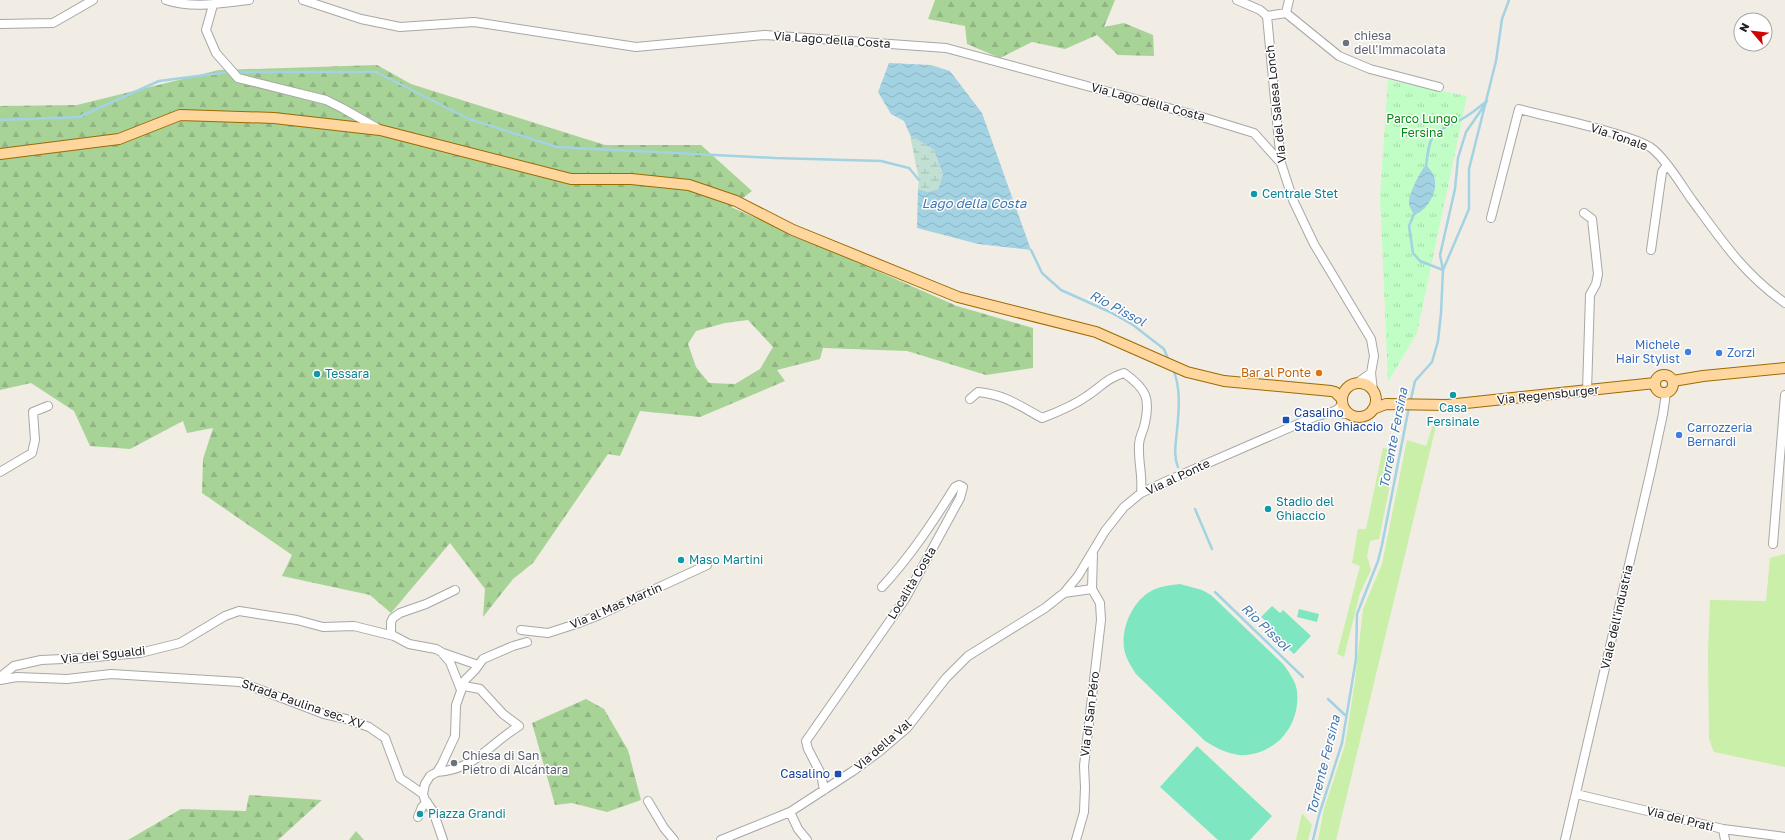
<svg xmlns="http://www.w3.org/2000/svg" width="1785" height="840" viewBox="0 0 1785 840" font-family="'Golos Text',sans-serif">
	<style>
		.grass { fill: #c9efa8 }
		.forest { fill: url(#forest-firs); fill-rule: evenodd }
		.wetland { fill: url(#wetland-marsh) }
		.park { fill: url(#park-tufts) }
		.pitch { fill: #7ee6c0 }
		.water { fill: url(#water-waves) }
		.lines { fill: none; stroke-linecap: round; stroke-linejoin: round }
		.stream { stroke: #a3d2e2; stroke-width: 2.5 }
		.minor-casing { stroke: #a7a7a7; stroke-width: 10 }
		.major-casing { stroke: #9c6b00; stroke-width: 12 }
		.minor { stroke: #fff; stroke-width: 8 }
		.major { stroke: #ffd69d; stroke-width: 10 }
		.worship-dot { fill: #6b7280; stroke: #fff; stroke-width: 1.5 }
		.culture-dot { fill: #0f9aa8; stroke: #fff; stroke-width: 1.5 }
		.shop-dot { fill: #3f7fe0; stroke: #fff; stroke-width: 1.5 }
		.food-dot { fill: #e8710a; stroke: #fff; stroke-width: 1.5 }
		.transit-dot { fill: #1a4fb4; stroke: #fff; stroke-width: 1.5 }
		.labels { text-anchor: middle; stroke-width: 3; stroke-linejoin: round; paint-order: stroke }
		.worship-label { font-size: 12px; fill: #5b616d; stroke: #fff; text-anchor: start }
		.street-label { font-size: 12px; fill: #202020; stroke: #fff }
		.park-label { font-size: 12px; fill: #038911; stroke: #fff }
		.culture-label { font-size: 12px; fill: #0d838f; stroke: #fff; text-anchor: start }
		.shop-label { font-size: 12px; fill: #366cbe; stroke: #fff; text-anchor: start }
		.food-label { font-size: 12px; fill: #c56008; stroke: #fff; text-anchor: end }
		.transit-label { font-size: 12px; fill: #164399; stroke: #fff; text-anchor: start }
		.water-label { font-size: 13px; font-style: italic; fill: #4177b0; stroke: #fff }
	</style>
	<defs>
		<pattern id="forest-firs" width="22" height="20" patternUnits="userSpaceOnUse"><rect width="22" height="20" fill="#a8d397"/><path d="M5 1l3.5 6h-7zM16 11l3.5 6h-7z" fill="#90b582"/></pattern>
		<pattern id="wetland-marsh" width="20" height="14" patternUnits="userSpaceOnUse"><rect width="20" height="14" fill="#c1e0d3"/><path d="M1 5h8M5 5V1M11 12h8M15 12V8" fill="none" stroke="#a6c0b5"/></pattern>
		<pattern id="park-tufts" width="24" height="20" patternUnits="userSpaceOnUse"><rect width="24" height="20" fill="#c0fec6"/><path d="M3 7l-1-3M5 7V3M7 7l1-3M15 17l-1-3M17 17v-4M19 17l1-3" fill="none" stroke="#a5d9aa"/></pattern>
		<pattern id="water-waves" width="16" height="10" patternUnits="userSpaceOnUse"><rect width="16" height="10" fill="#a3d2e2"/><path d="M0 5q4-4 8 0t8 0" fill="none" stroke="#8cb4c2"/></pattern>
	</defs>
	<rect width="100%" height="100%" fill="#f1ede5"/>
	<path class="grass" d="M1434 422H1437L1336 840H1318L1324 809 1345 745 1355 681 1363 609 1382 564 1407 440 1426 446Z
		M1383 448 1394 450 1392 475 1379 539 1370 541 1367 556 1371 570 1360 593 1344 657 1337 654 1360 566 1352 563 1358 529H1366Z
		M1785 554V767L1714 752 1709 739 1708 652 1710 600 1766 601 1770 558Z
		M1302 813 1312 825 1308 840H1296Z"/>
	<path class="forest" d="M935 0H1115L1104 27 1124 23 1153 35 1154 56 1118 55 1097 35 1065 49 1032 42 1000 58 967 44 965 26 928 19Z
		M377 65 411 84 605 145H701L752 191 731 207 957 306 1033 328V368L986 375 907 351 823 348 820 359 777 370 785 381 700 417 640 411 620 456 608 454 533 563 513 579 483 617 485 589 450 543 391 613 370 595 282 576 292 555 202 493 203 459 213 428 187 433 183 421 130 449 90 446 74 411 31 383 0 390V106L77 105 219 70ZM748 320 773 347 760 369 735 384 709 383 696 367 688 344 696 331 725 323Z
		M586 699 604 709 628 750 641 800 607 812 572 803 555 805 532 723Z
		M249 795 322 800 278 840H128L181 809 246 811Z
		M356 831 364 840H349Z"/>
	<path class="wetland" d="M910 135 934 150 943 176 938 189 928 192 918 189 919 180Z"/>
	<path class="park" d="M1388 80 1467 96 1417 333 1388 382 1380 196Z"/>
	<path class="pitch" d="M1180 584 1202 590 1211 595 1283 664C1289 672 1296 682 1297 691 1300 719 1284 745 1257 753 1251 754 1245 756 1239 755 1226 753 1216 748 1205 741L1136 674C1131 666 1125 657 1124 648 1121 626 1134 598 1155 589 1163 586 1172 585 1180 584Z
		M1272 606 1280 613 1283 610 1311 636 1294 654 1265 627 1268 623 1261 617Z
		M1299 609 1319 614 1317 622 1297 617Z
		M1197 746 1272 816 1250 840H1218L1160 787Z"/>
	<path class="water" d="M889 63 931 65 950 71 982 113 1031 250 978 244 917 228 918 189 928 192 938 189 943 175 934 150 910 135 904 121 891 114 878 92Z
		M1426 165C1431 170 1434 174 1435 181 1437 194 1426 211 1414 215 1412 211 1409 207 1409 203 1408 196 1421 169 1426 165Z"/>
	<g class="lines">
		<path class="stream" d="M234 72H376L469 119 557 147 775 158 881 161 909 168 919 180
			M0 120 79 117 159 81 229 72
			M1426 167C1430 131 1431 135 1462 119 1470 115 1479 107 1487 101
			M1415 212 1409 226 1413 253 1420 261 1443 270
			M1031 250 1042 273 1061 290 1110 312 1133 325 1164 349 1169 361
			M1443 270 1440 255 1455 189 1458 158 1466 132 1486 103
			M1173 369C1181 387 1179 411 1177 430 1176 443 1173 455 1178 467
			M1410 403 1415 381 1432 362 1438 341 1441 313 1443 270 1469 209V169L1496 61 1502 19 1509 0
			M1195 509 1212 549
			M1215 592 1303 677
			M1328 699 1345 715
			M1313 840 1319 815 1342 743 1356 659 1357 614 1378 561 1382 545 1409 407"/>
		<defs>
			<path id="minor" d="M166 0C193 9 222 3 249 0
				M303 0 361 19 400 27 474 22 636 47 765 35 946 48 1202 117 1254 133 1281 163
				M1237 0 1260 10 1267 16 1281 163 1293 200 1314 244 1371 339 1374 356 1371 373 1373 391
				M213 5 206 30 216 53 238 78 326 100 342 108 379 129
				M1286 13 1339 56 1370 69 1439 87
				M1286 13 1289 0
				M1267 16 1286 13
				M0 24 53 23 93 0
				M1584 213 1592 219 1598 274 1596 284 1590 295 1587 391
				M1491 218 1519 109C1549 117 1580 123 1610 132 1623 136 1638 140 1650 147 1664 156 1682 186 1692 200 1722 241 1743 273 1785 303
				M1651 250 1662 172 1667 165
				M1357 383 1371 373
				M970 399 978 392C1006 395 1018 405 1042 418 1058 412 1073 406 1087 396 1101 387 1107 378 1124 373 1147 389 1151 399 1144 427 1142 433 1139 439 1139 445 1138 461 1143 477 1141 493
				M1332 412 1338 409 1343 403
				M0 472 32 453 35 440 33 412 48 406
				M1773 544 1785 395
				M1092 589 1093 553
				M1064 593 1092 589
				M521 630 548 633 576 624 599 615 707 565
				M391 635V622L393 618 400 613 426 604 455 590
				M443 654 450 662 461 690
				M0 677 14 666 41 660 84 658 140 653 180 643 225 616 239 611 297 620 323 627 354 626 394 636 409 644 436 649 443 653 478 665
				M0 680 17 677 67 679 111 674 240 682 324 714 346 719 369 727 385 738 400 778 423 794 425 800 433 811 443 840
				M437 772C476 769 488 745 519 726L503 714 480 689 464 686
				M824 790 821 774 808 749 806 741 905 599 960 498 963 487 959 485 955 487C933 522 910 557 882 587
				M423 794 425 784 430 776 437 772 442 764 455 736 456 705 465 680 475 670 483 659 513 646 527 642
				M1576 794 1723 829 1785 837
				M648 801 664 828 674 840
				M790 812 798 829 807 840
				M418 817 422 807 427 802
				M1723 829 1725 840
				M721 840 790 812 853 771 880 751 907 728 946 678 968 656 1045 608 1064 593 1078 576 1105 531 1124 507 1141 493 1169 480 1314 417 1332 412 1352 415
				M1076 840 1084 812 1085 787 1084 766 1101 620 1100 603 1092 589
				M1565 840 1651 470 1663 414 1666 393"/>
			<path id="major" d="M0 154 119 139 180 115 274 118 380 130 571 179H631L689 185 736 201 793 230 958 297 1096 332 1187 372 1224 381 1331 391 1335 392 1342 399
				M1655 384a9 9 0 1 1 18 0a9 9 0 1 1-18 0Z
				M1673 381 1703 376 1785 368
				M1342 400a17 17 0 1 1 34 0a17 17 0 1 1-34 0Z
				M1373 409 1386 404 1447 405 1655 383"/>
		</defs>
		<use href="#minor" class="minor-casing"/>
		<use href="#major" class="major-casing"/>
		<use href="#minor" class="minor"/>
		<use href="#major" class="major"/>
	</g>
	<g class="worship-dot">
		<circle cx="1346" cy="43" r="4"/>
		<circle cx="454" cy="763" r="4"/>
	</g>
	<g class="culture-dot">
		<circle cx="1254" cy="194" r="4"/>
		<circle cx="317" cy="374" r="4"/>
		<circle cx="1453" cy="395" r="4"/>
		<circle cx="1268" cy="509" r="4"/>
		<circle cx="681" cy="560" r="4"/>
		<circle cx="420" cy="814" r="4"/>
	</g>
	<g class="shop-dot">
		<circle cx="1688" cy="352" r="4"/>
		<circle cx="1719" cy="353" r="4"/>
		<circle cx="1679" cy="435" r="4"/>
	</g>
	<circle class="food-dot" cx="1319" cy="373" r="4"/>
	<g class="transit-dot">
		<rect x="1282" y="416" width="8" height="8" rx="2"/>
		<rect x="834" y="770" width="8" height="8" rx="2"/>
	</g>
	<g class="labels">
		<g class="worship-label">
			<text x="1354" y="40">chiesa<tspan x="1354" dy="14">dell'Immacolata</tspan></text>
			<text x="462" y="760">Chiesa di San<tspan x="462" dy="14">Pietro di Alcántara</tspan></text>
		</g>
		<g class="street-label">
			<text transform="translate(832 40) rotate(4)" y="4">Via Lago della Costa</text>
			<text transform="translate(1148 102) rotate(15)" y="4">Via Lago della Costa</text>
			<text transform="translate(1276 104) rotate(-96)" y="4">Via del Salesa Lonch</text>
			<text transform="translate(1619 137) rotate(19)" y="4">Via Tonale</text>
			<text transform="translate(1548 395) rotate(-6)" y="4">Via Regensburger</text>
			<text transform="translate(1178 477) rotate(-25)" y="4">Via al Ponte</text>
			<text transform="translate(912 583) rotate(-59)" y="4">Località Costa</text>
			<text transform="translate(616 606) rotate(-23)" y="4">Via al Mas Martin</text>
			<text transform="translate(1617 617) rotate(-77)" y="4">Viale dell'industria</text>
			<text transform="translate(103 655) rotate(-6)" y="4">Via dei Sgualdi</text>
			<text transform="translate(303 704) rotate(19)" y="4">Strada Paulina sec. XV</text>
			<text transform="translate(1090 714) rotate(-83)" y="4">Via di San Péro</text>
			<text transform="translate(883 745) rotate(-41)" y="4">Via della Val</text>
			<text transform="translate(1680 819) rotate(14)" y="4">Via dei Prati</text>
		</g>
		<g class="park-label">
			<text x="1422" y="123">Parco Lungo<tspan x="1422" dy="14">Fersina</tspan></text>
		</g>
		<g class="culture-label">
			<text x="1262" y="198">Centrale Stet</text>
			<text x="325" y="378">Tessara</text>
			<text x="1453" y="412" text-anchor="middle">Casa<tspan x="1453" dy="14">Fersinale</tspan></text>
			<text x="1276" y="506">Stadio del<tspan x="1276" dy="14">Ghiaccio</tspan></text>
			<text x="689" y="564">Maso Martini</text>
			<text x="428" y="818">Piazza Grandi</text>
		</g>
		<g class="shop-label">
			<text x="1680" y="349" text-anchor="end">Michele<tspan x="1680" dy="14">Hair Stylist</tspan></text>
			<text x="1727" y="357">Zorzi</text>
			<text x="1687" y="432">Carrozzeria<tspan x="1687" dy="14">Bernardi</tspan></text>
		</g>
		<g class="food-label">
			<text x="1311" y="377">Bar al Ponte</text>
		</g>
		<g class="transit-label">
			<text x="1294" y="417">Casalino<tspan x="1294" dy="14">Stadio Ghiaccio</tspan></text>
			<text x="830" y="778" text-anchor="end">Casalino</text>
		</g>
		<g class="water-label">
			<text x="974" y="208">Lago della Costa</text>
			<text transform="translate(1118 308) rotate(28)" y="5">Rio Pissol</text>
			<text transform="translate(1393 438) rotate(-79)" y="5">Torrente Fersina</text>
			<text transform="translate(1266 627) rotate(44)" y="5">Rio Pissol</text>
			<text transform="translate(1323 765) rotate(-76)" y="5">Torrente Fersina</text>
		</g>
	</g>
	<g transform="translate(1753 32) rotate(298)"><circle r="19" fill="#ffffff" stroke="#a6a6a6"/>
	<path d="M0-3L7 15L0 10L-7 15Z" fill="#d00400"/>
	<text y="-6" font-size="11" font-weight="bold" text-anchor="middle" fill="#202020">N</text>
	</g>
</svg>
